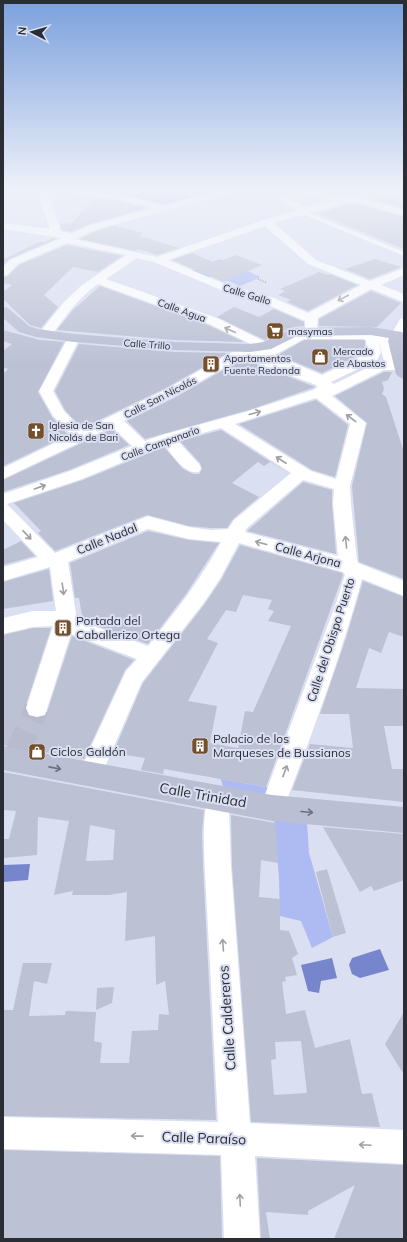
<svg xmlns="http://www.w3.org/2000/svg" width="407" height="1242" viewBox="0 0 407 1242" font-family="Mulish,sans-serif">
	<style>
		.green { fill: #aebaf2 }
		.water { fill: #7785cd }
		.building { fill: #bcc1d4; fill-rule: evenodd }
		.lines { fill: none; stroke-linecap: round; stroke-linejoin: round }
		.street-tunnel { stroke: #b7bbcc; stroke-width: 24; stroke-dasharray: 24 12; stroke-linecap: butt }
		.path { stroke: #7b7e8b; stroke-width: 1.5; stroke-dasharray: 1 1.5; stroke-linecap: butt }
		.lane { fill: #fff; fill-rule: evenodd }
		.street { fill: #fff; fill-rule: evenodd }
		.secondary { fill: #babfd4; fill-rule: evenodd }
		.oneway { stroke: #a0a0a4 }
		.oneway2 { stroke: #6b6f7c }
		.labels { text-anchor: middle; stroke-width: 4; stroke-linejoin: round; paint-order: stroke }
		.far-street-label { font-size: 10px; fill: #2b2d34; stroke: #dadff2 }
		.far-poi-label { font-size: 10px; fill: #2b2d34; stroke: #dadff2; text-anchor: start }
		.street-label { font-size: 12px; fill: #2b2d34; stroke: #dadff2 }
		.poi-label { font-size: 12px; fill: #2b2d34; stroke: #dadff2; text-anchor: start }
		.near-street-label { font-size: 14px; fill: #2b2d34; stroke: #dadff2 }
	</style>
	<rect width="100%" height="100%" fill="#dadff2"/>
	<path class="green" d="M143 190H220L163 205 131 198Z
		M220 259 261 277 240 286 214 275 207 278 191 271Z
		M221 779 271 788 267 796 223 787Z
		M274 818 307 822 309 853 333 937 312 948 301 921 280 916 279 878Z"/>
	<path class="water" d="M30 864 28 880 3 882V865Z
		M380 949 389 970 360 978 352 974 349 965 352 958Z
		M332 958 337 978 321 981 319 993 308 991 301 965Z"/>
	<path class="building" d="M389 196 404 205V208L374 200Z
		M97 198 123 202 147 208 90 224 70 232 62 230 60 224 72 223 90 203Z
		M347 204H356L404 217V249L319 214Z
		M115 226 143 233 140 236 179 248 157 255 138 249 136 251 80 239 98 230Z
		M54 238 56 239 9 259 3 265V260L38 242H45Z
		M67 245 122 256 98 272 73 267 44 295 58 307 41 328 30 325 3 299V292L12 285 3 283V277L8 276 19 265Z
		M192 253 215 263 236 255 262 265 224 282 172 260Z
		M375 259 401 267 370 279 345 269Z
		M319 272 328 275 330 274 357 285 308 311 287 302 291 300 278 295 285 291 280 289Z
		M100 286 208 325 244 342 175 340 57 330 73 310Z
		M371 291 401 303 377 327 319 326V319Z
		M234 307 259 317 274 309 304 322V326L293 327 265 340 217 317Z
		M3 330 40 340 64 342 38 392 52 417 68 435 3 466V374L8 369 3 367V351L12 344 3 341Z
		M304 340H363L365 341V352L322 373 278 355Z
		M79 344 175 352 228 353 164 389 82 428 65 410 55 391Z
		M248 356 252 362 258 365 315 387 252 409 145 439 127 421 176 397Z
		M384 372H392L388 380 382 382 384 389 382 394 386 397 404 452V579L359 562 352 486 367 423 335 396Z
		M316 400 348 425 335 477 312 470 239 424Z
		M112 429 129 445 69 470 3 492V480Z
		M221 430 288 473 270 462 264 466 258 462 232 483 259 497 233 519 227 528H211L189 526 147 515 55 551 38 533 41 531 14 503 83 480 164 447 183 469 193 474H199L202 469 200 463 180 441Z
		M303 482 332 490V504L336 554 247 531Z
		M148 531 189 540 219 543 186 594 148 644 83 621 79 598H75L70 563Z
		M21 541 35 556 3 565V550Z
		M240 545 342 573 343 575 266 787 164 769 163 774 141 770 145 758 113 753 143 683 204 605 221 580ZM243 595 272 600 268 609 274 611 268 621 291 626 253 712 245 711 238 748 210 743 217 706 188 701 218 643 207 639 226 610 236 612Z
		M49 569 53 601 3 609V582Z
		M363 581 404 597V637L389 632 381 653 369 648 356 688 404 689V726H384L392 769H404V802L292 790 310 744 353 748 349 714H320L346 638Z
		M33 628H51L25 708 29 716 37 718 46 715 72 636 134 660 125 670 84 759 3 745V635Z
		M3 772 204 810 202 832 203 866 216 1120 3 1116V1010H13L23 963H52L47 984 34 981 29 1016 65 1015 66 1011 96 1012 94 1041 102 1043 100 1063H129L132 1031 158 1030 159 1014 169 1015 165 981 156 985 155 936 125 941 127 892 109 895H72L73 891 54 895 69 821 38 817 37 855 3 858V839H9L16 811 3 810ZM90 825 115 830 113 860 86 861Z
		M231 815 275 823 278 863 261 860 259 897 280 899V930L289 931 298 954 292 958 297 975 285 977 286 981 282 982 286 1014 305 1010 315 1048 350 1039 362 1094 372 1093 380 1127 251 1122 232 866ZM301 1041 307 1093 274 1095 271 1060 276 1059 275 1042Z
		M323 827 404 834V880L374 891 371 886 360 892Z
		M327 869 346 933 333 937 316 872Z
		M114 987 112 1003 96 1010 97 988Z
		M404 1012V1075L385 1044Z
		M3 1150 220 1156 222 1239H3Z
		M257 1158 404 1165V1239H334L355 1185 308 1211V1215L266 1212 270 1239H261Z"/>
	<g class="lines">
		<path class="street-tunnel" d="M17 753 37 708"/>
		<path class="path" d="M258 279 267 283"/>
		<path class="lane" d="M300 211H304L404 252V256L300 213Z"/>
		<path class="street" d="M37 190H47L61 231 70 234 90 225 153 208 123 201 72 193 67 190H90L123 195 165 205 220 190H236L234 192 98 229 75 239 157 257 263 220 297 210 278 199 280 197 310 190 346 197 356 196 404 210V216L356 202 347 203 274 223 316 260 370 281 404 268V275L381 285 404 294V302L371 289 318 318 317 326 320 330C337 330 382 324 392 339L399 367 397 370H384L332 396 366 423 350 486 351 504 357 560 358 563 404 581V596L362 579C341 657 312 733 284 808L281 816 272 820 263 816 260 808 336 603 345 575 343 572 239 543 220 579 203 604 142 682 98 783 90 786 82 783 78 775 126 671 137 659 71 634 45 715 37 717 29 715 26 708 53 626 33 627 3 634V618L33 611H56L50 567 3 581V567L38 557 3 520V494L70 471 132 446 112 427 3 479V468L71 435 53 416 39 391 68 338 69 335H79L80 338 53 391 64 411 82 430 165 390 245 345H253L209 324 98 284C78 298 64 318 50 338H40L39 335 40 332 64 302 82 285 126 255 67 243 18 264 7 275 3 276V267L10 260 61 238 3 229V223L50 229ZM310 196 330 200 305 207 292 200ZM265 226 308 264 361 285 308 313 274 298 227 285 168 260ZM137 258 154 262 219 289 266 304 305 321V327L307 330 294 331 272 345 217 318 106 279ZM304 339H363L366 340 367 353 322 375 275 355ZM379 341 384 362 377 363 334 384 331 382 377 360 381 353ZM255 346 263 349 260 351ZM248 354 253 361 259 364 316 385 317 387 313 390 252 410 162 435 145 441 124 421 175 396ZM316 398 350 424 336 479 311 471 235 424ZM221 428 291 473 234 520 228 529 211 530 189 527 148 516 55 553 7 504 82 479 164 445C173 455 184 475 199 472L201 468 199 464 177 440ZM303 480 334 489 333 504 338 556 245 532 247 528ZM148 529 189 539 221 542C201 579 175 612 148 646L75 619 76 614 68 562Z
			M404 318V341L392 338 391 335 400 319Z
			M219 787 228 790 231 798 229 811 231 866 250 1123 404 1130V1164L255 1156 260 1239H224L221 1155 3 1149V1117L218 1122C214 1051 211 981 207 910 206 879 199 817 210 790Z"/>
		<path class="secondary" d="M3 307 8 308 29 326 38 329 74 334 175 342 250 344 263 342 294 328 371 327 402 332 404 335C402 344 404 368 404 379L399 377 396 374 388 341 389 338 371 335 297 336 271 349 250 352 175 350 74 342 36 337 19 332 3 318Z
			M3 746 272 795 404 807V833L272 821 3 770Z"/>
	</g>
	<defs><path id="oneway-shaft" d="M-6 0H5M1.5-3L5.5 0L1.5 3" fill="none" stroke-width="1.6" stroke-linecap="round" stroke-linejoin="round"/></defs>
	<g class="oneway">
		<use href="#oneway-shaft" transform="translate(343 298) rotate(152)"/>
		<use href="#oneway-shaft" transform="translate(230 330) rotate(-156)"/>
		<use href="#oneway-shaft" transform="translate(255 413) rotate(-15)"/>
		<use href="#oneway-shaft" transform="translate(351 418) rotate(-143)"/>
		<use href="#oneway-shaft" transform="translate(281 460) rotate(-147)"/>
		<use href="#oneway-shaft" transform="translate(40 487) rotate(-19)"/>
		<use href="#oneway-shaft" transform="translate(27 535) rotate(47)"/>
		<use href="#oneway-shaft" transform="translate(346 542) rotate(-96)"/>
		<use href="#oneway-shaft" transform="translate(261 543) rotate(-165)"/>
		<use href="#oneway-shaft" transform="translate(63 589) rotate(82)"/>
		<use href="#oneway-shaft" transform="translate(285 771) rotate(-70)"/>
		<use href="#oneway-shaft" transform="translate(223 945) rotate(-94)"/>
		<use href="#oneway-shaft" transform="translate(137 1136) rotate(-179)"/>
		<use href="#oneway-shaft" transform="translate(365 1145) rotate(-177)"/>
		<use href="#oneway-shaft" transform="translate(240 1200) rotate(-93)"/>
	</g>
	<g class="oneway2">
		<use href="#oneway-shaft" transform="translate(55 768) rotate(11)"/>
		<use href="#oneway-shaft" transform="translate(307 812) rotate(5)"/>
	</g>
	<linearGradient id="sky" x2="0" y2="1"><stop stop-color="#7ba1dd"/><stop offset="0.52" stop-color="#eef1f9"/><stop offset="1" stop-color="#eef1f9" stop-opacity="0"/></linearGradient>
	<rect width="407" height="364" fill="url(#sky)"/>
	<defs>
		<symbol id="supermarket-square" viewBox="-11 -11 22 22"><rect x="-9" y="-9" width="18" height="18" rx="4" fill="#734f2a" stroke="#dadff2"/><path d="M-6-5.5h2.5l.6 2H6L4.5 2H-2.5L-4.4-4H-6ZM-1.5 3.2a1.3 1.3 0 1 0 .1 0ZM3 3.2a1.3 1.3 0 1 0 .1 0Z" fill="#fff"/></symbol>
		<symbol id="shop-square" viewBox="-11 -11 22 22"><rect x="-9" y="-9" width="18" height="18" rx="4" fill="#734f2a" stroke="#dadff2"/><path d="M-5-2.5h2.3a2.7 3.5 0 0 1 5.4 0H5L5.5 6h-11ZM-1.5-2.5h3a1.5 2.3 0 0 0-3 0Z" fill="#fff"/></symbol>
		<symbol id="building-square" viewBox="-11 -11 22 22"><rect x="-9" y="-9" width="18" height="18" rx="4" fill="#734f2a" stroke="#dadff2"/><path d="M-4-6H4V6H1V3H-1V6H-4ZM-2.5-4.3h1.7v1.8h-1.7ZM.8-4.3h1.7v1.8H.8ZM-2.5-1h1.7V.8h-1.7ZM.8-1h1.7V.8H.8Z" fill="#fff"/></symbol>
		<symbol id="church-square" viewBox="-11 -11 22 22"><rect x="-9" y="-9" width="18" height="18" rx="4" fill="#734f2a" stroke="#dadff2"/><path d="M-1.2-6h2.4v3.5h3.3v2.4h-3.3V6h-2.4V-.1h-3.3v-2.4h3.3Z" fill="#fff"/></symbol>
	</defs>
	<g fill-rule="evenodd">
		<use href="#supermarket-square" x="265" y="321" width="20" height="20"/>
		<use href="#shop-square" x="310" y="347" width="20" height="20"/>
		<use href="#building-square" x="201" y="354" width="20" height="20"/>
		<use href="#church-square" x="26" y="421" width="20" height="20"/>
		<use href="#building-square" x="53" y="618" width="20" height="20"/>
		<use href="#building-square" x="190" y="736" width="20" height="20"/>
		<use href="#shop-square" x="27" y="742" width="20" height="20"/>
	</g>
	<g class="labels">
		<g class="far-street-label">
			<text transform="translate(247 294) rotate(17)" y="4">Calle Gallo</text>
			<text transform="translate(182 310) rotate(20)" y="4">Calle Agua</text>
			<text transform="translate(147 344) rotate(4)" y="4">Calle Trillo</text>
			<text transform="translate(160 397) rotate(-27)" y="4">Calle San Nicolás</text>
			<text transform="translate(160 443) rotate(-20)" y="4">Calle Campanario</text>
		</g>
		<g class="far-poi-label">
			<text x="288" y="335">masymas</text>
			<text x="333" y="355">Mercado<tspan x="333" dy="12">de Abastos</tspan></text>
			<text x="224" y="362">Apartamentos<tspan x="224" dy="12">Fuente Redonda</tspan></text>
			<text x="49" y="429">Iglesia de San<tspan x="49" dy="12">Nicolás de Bari</tspan></text>
		</g>
		<g class="street-label">
			<text transform="translate(107 539) rotate(-22)" y="4">Calle Nadal</text>
			<text transform="translate(308 555) rotate(15)" y="4">Calle Arjona</text>
			<text transform="translate(331 640) rotate(-72)" y="4">Calle del Obispo Puerto</text>
		</g>
		<g class="poi-label">
			<text x="76" y="625">Portada del<tspan x="76" dy="14">Caballerizo Ortega</tspan></text>
			<text x="213" y="743">Palacio de los<tspan x="213" dy="14">Marqueses de Bussianos</tspan></text>
			<text x="50" y="756">Ciclos Galdón</text>
		</g>
		<g class="near-street-label">
			<text transform="translate(203 795) rotate(10)" y="5">Calle Trinidad</text>
			<text transform="translate(227 1018) rotate(-94)" y="5">Calle Caldereros</text>
			<text transform="translate(204 1138) rotate(2)" y="5">Calle Paraíso</text>
		</g>
	</g>
	<rect width="407" height="1242" fill="none" stroke="#2b2d34" stroke-width="8"/>
	<g transform="translate(32 32) rotate(276)" stroke="#dadff2" stroke-width="3" paint-order="stroke">
	<path d="M0-3L7 15L0 10L-7 15Z" fill="#2b2d34"/>
	<text y="-6" font-size="11" font-weight="bold" text-anchor="middle" fill="#2b2d34">N</text>
	</g>
</svg>
